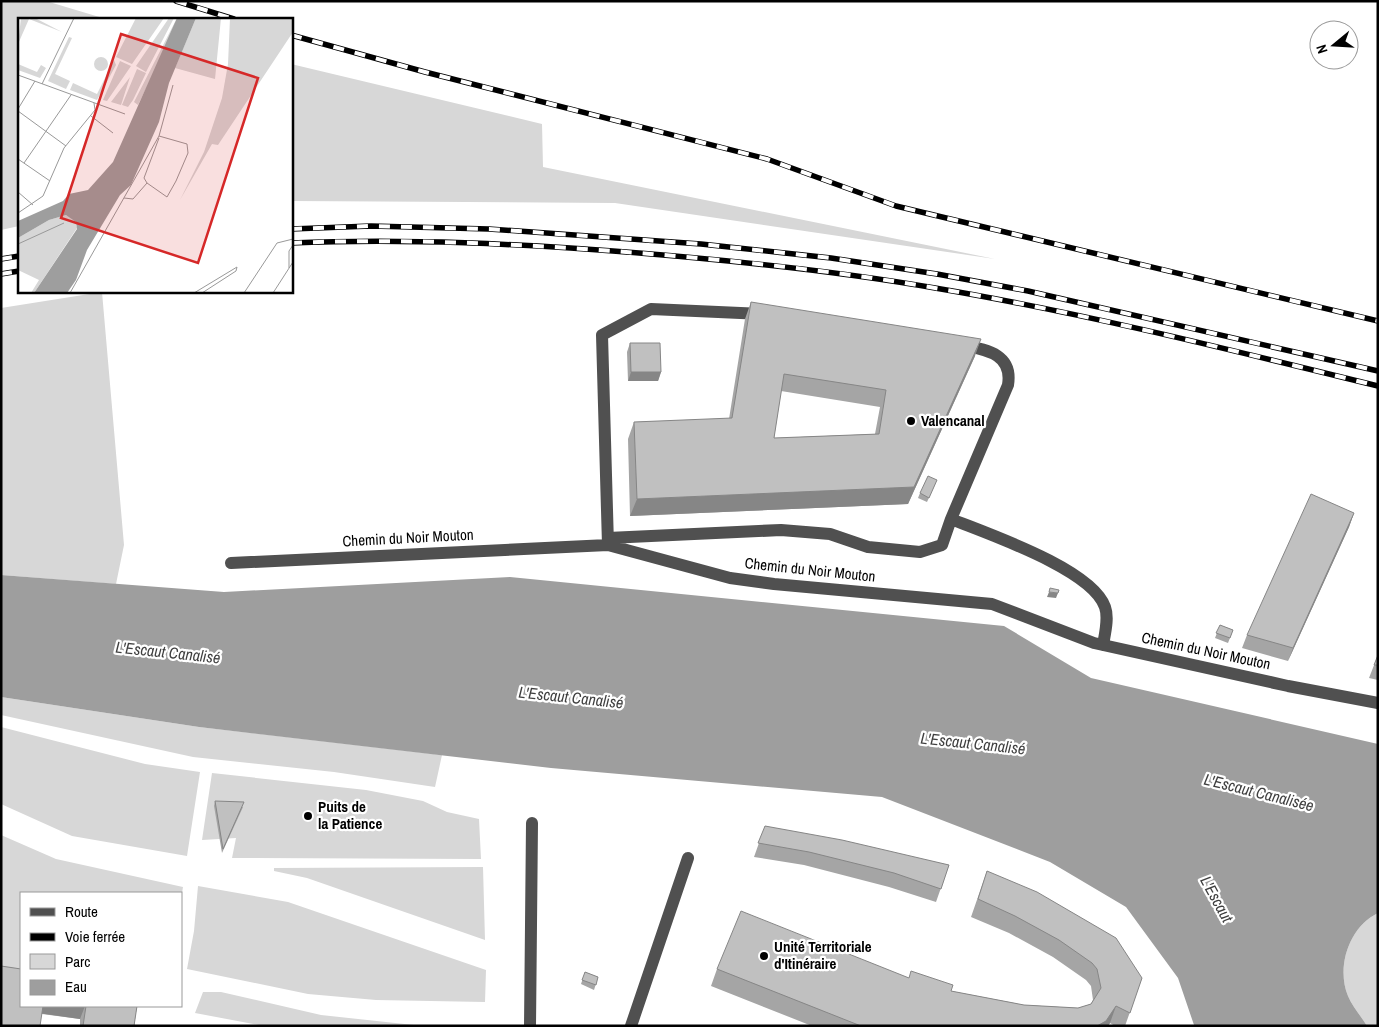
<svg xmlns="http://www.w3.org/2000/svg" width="1379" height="1027" viewBox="0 0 1379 1027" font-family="'Archivo Narrow',sans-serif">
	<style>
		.green { fill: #d7d7d7 }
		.water { fill: #9e9e9e }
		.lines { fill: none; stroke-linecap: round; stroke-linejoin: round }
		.minor { stroke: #505050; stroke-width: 12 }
		.rail-casing { stroke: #000; stroke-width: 5.5 }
		.rail { stroke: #fff; stroke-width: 4; stroke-dasharray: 11; stroke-linecap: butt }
		.wall { fill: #a5a5a5; fill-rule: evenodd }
		.shaded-wall { fill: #868686 }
		.building { fill: #c0c0c0; stroke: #868686; fill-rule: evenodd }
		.poi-dot { fill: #000; stroke: #fff; stroke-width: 2 }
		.labels { text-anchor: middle; stroke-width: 4.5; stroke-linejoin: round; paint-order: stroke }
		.poi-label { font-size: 15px; font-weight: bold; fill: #000; stroke: #fff; text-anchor: start }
		.street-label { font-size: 15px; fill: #000; stroke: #fff }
		.water-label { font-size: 16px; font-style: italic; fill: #3f3f3f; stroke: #fff }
		.inset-road { fill: none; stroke: #999; stroke-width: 1 }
		.view { fill: #d62828; fill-opacity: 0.15; stroke: #d62828; stroke-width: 2.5 }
		.inset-edge { fill: none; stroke: #000; stroke-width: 2.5 }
	</style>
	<rect width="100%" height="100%" fill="#fff"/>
	<path class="green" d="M1 1H46L106 19H19V226L1 230Z
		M291 64 542 124 543 167 995 259 615 203 291 201Z
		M102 292 124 545 116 584 1 575V308Z
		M1 697 199 727 442 755 435 787 334 772 193 757 1 715Z
		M1 727 145 764 200 772 187 856 72 836 1 804Z
		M212 773 366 790 423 801 447 812 479 819 481 859 232 858 236 838 202 840Z
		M1 835 56 859 183 887 181 899V893H21V984L1 981Z
		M483 867 485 940 307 878 274 871V868Z
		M198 886 288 902 486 970 485 1002 376 1000 308 994 187 969 194 931Z
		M1378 913V1026H1367C1361 1016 1352 1006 1348 996 1336 967 1349 927 1378 913Z
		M203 992H221L321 1015 423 1026H264L195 1013Z"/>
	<path class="water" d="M1 575 224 592 510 577 1004 626 1091 678 1378 744V913C1349 927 1336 967 1348 996 1352 1006 1361 1016 1367 1026L1194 1025 1178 978 1126 907 1050 862 882 797 551 768 199 727 1 697Z"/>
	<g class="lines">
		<path class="minor" d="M963 345C987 350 1013 354 1008 385L951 519C988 534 1092 569 1105 607 1109 618 1105 633 1103 645
			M608 538 781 530 830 534 868 547 920 552 942 545 951 519
			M608 545 602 335 651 309 763 314
			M231 563 608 545 730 578 774 584 992 604 1094 643 1288 686 1378 703
			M530 1026 532 823
			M631 1026 688 858"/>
		<defs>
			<path id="rail" d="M176 1 234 19
				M291 35 425 72 767 159 896 206 1378 321
				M291 229 371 226 489 229 701 244 831 258 937 274 1028 291 1378 371
				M291 243C407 238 523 244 639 253 738 261 837 271 935 288 1084 313 1231 350 1378 386
				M1 259 19 256
				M1 274 19 271"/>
		</defs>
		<use href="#rail" class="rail-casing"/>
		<use href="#rail" class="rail"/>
	</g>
	<path class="wall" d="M751 302 975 356 908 504 630 516 628 439 634 422 729 419 745 319ZM781 391 880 407 875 434 774 438Z
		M630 343 661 372 658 381H628L627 352Z
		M937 480 927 502 918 498 920 493Z
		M1354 513 1349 527 1288 661 1242 648 1247 635Z
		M1220 625 1233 630 1228 643 1215 638Z
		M1378 655V680L1369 678Z
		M215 801 243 807 222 853 214 806Z
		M765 826 949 865 936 902 889 887 804 865 754 857Z
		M987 871 1142 978 1125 1026H1115L1110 1023 1108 1026H812L711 986 717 969 909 978 951 991 1024 1005 1078 1008 1091 1004 1093 1000 1091 986 1086 980 1053 957 1009 933 971 917Z
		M585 972 598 977 594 990 581 984Z
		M21 1006H137L134 1026H80V1019L42 1014Z"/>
	<path class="shaded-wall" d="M981 339 975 356 908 504 630 516 637 499 914 487Z
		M631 372H661L658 381H628Z
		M1354 513 1349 527 1288 661 1293 648Z
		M1049 592 1058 593 1056 598 1047 597Z
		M41 1006H85L80 1019 38 1013Z
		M1116 1006 1110 1023 1108 1026H1097Z"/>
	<path class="building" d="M751 302 981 339 914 487 637 499 634 422 732 418ZM784 374 886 390 879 434 774 438Z
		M630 343H660L661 372H631Z
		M928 476 937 480 929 498 920 493Z
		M1311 494 1354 513 1293 648 1247 635Z
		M1050 588 1059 590 1058 593 1049 592Z
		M1220 625 1233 630 1230 638 1216 633Z
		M1378 655V665H1374Z
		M215 801 244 802 223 849Z
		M765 826 842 840 949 865 941 889 894 873 809 852 758 843Z
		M987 871 1037 892 1116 938 1142 978 1130 1013 1116 1006 1106 1021 1097 1026H861L717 969 741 911 909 978 911 971 953 985 951 991 1024 1005 1078 1008 1091 1004 1101 988 1097 969 1092 963 1059 940 1015 916 978 899Z
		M1 966 21 969V1006H43L40 1026H1Z
		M585 972 598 977 596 985 582 980Z
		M86 1006H137L134 1026H83Z"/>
	<g class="poi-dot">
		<circle cx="911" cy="421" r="5"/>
		<circle cx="308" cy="816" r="5"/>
		<circle cx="764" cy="956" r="5"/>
	</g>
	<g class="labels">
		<g class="poi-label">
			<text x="921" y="426">Valencanal</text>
			<text x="318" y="812">Puits de<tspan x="318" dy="17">la Patience</tspan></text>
			<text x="774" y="952">Unité Territoriale<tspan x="774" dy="17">d'Itinéraire</tspan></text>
		</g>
		<g class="street-label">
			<text transform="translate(408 538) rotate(-3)" y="5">Chemin du Noir Mouton</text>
			<text transform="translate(810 570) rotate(6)" y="5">Chemin du Noir Mouton</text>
			<text transform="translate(1206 651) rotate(12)" y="5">Chemin du Noir Mouton</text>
		</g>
		<g class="water-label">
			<text transform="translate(168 652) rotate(6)" y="6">L'Escaut Canalisé</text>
			<text transform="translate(571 697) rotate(6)" y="6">L'Escaut Canalisé</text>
			<text transform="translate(973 743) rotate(6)" y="6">L'Escaut Canalisé</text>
			<text transform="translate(1259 792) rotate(14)" y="6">L'Escaut Canalisée</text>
			<text transform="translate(1217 899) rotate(61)" y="6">L'Escaut</text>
		</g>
	</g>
	<g transform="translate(18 18)">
		<rect width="275" height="275" fill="#fff"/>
		<path d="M3 0H17L44 14 11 1 0 26ZM118 0H146L114 46 98 39ZM151 0H156L128 54 118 48ZM159 0 151 23 120 87 116 84ZM178 0H203L197 61 157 50ZM212 0H275V14L200 127 194 126 162 182 186 134 204 80 210 46ZM51 19 54 20 37 56 52 63 48 71 30 63ZM76 46a7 7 0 1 1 14 0a7 7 0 1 1-14 0ZM96 42 98 47 79 82 52 72 55 65 79 76ZM102 43 113 48 89 83 85 82ZM0 46 19 54 23 47 28 50 22 60 0 52ZM119 51 128 55 115 82 110 89 104 87ZM112 59 103 87 93 84 109 63ZM48 197 57 201 59 210 16 275H13L21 262 0 252V220L31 202Z" fill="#d7d7d7"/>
		<path d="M159 0H178L151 65 141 104 113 167 102 177 69 232 58 262 49 275H16L59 211 58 204 48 197 31 202 0 220V203L45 183 51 176 70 172 95 144Z" fill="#9e9e9e"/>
		<path class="inset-road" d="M0 57 107 96M24 66 56 0M0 91 17 63M0 93 48 128M73 98 95 115M0 141 32 163M6 145 53 77M129 165 126 160 141 120M0 174 15 187M106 180 115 181 129 165 149 179 158 163 170 135 169 126 141 118M0 195 25 178 46 130 77 92 76 85M0 226 46 205M271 250V233L275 227M52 275 141 118 155 67M176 275 219 249 218 253 184 275M226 275 259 225 275 221M255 275 275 244"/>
		<path class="view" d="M103 16 240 60 180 245 43 200Z"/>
		<rect width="275" height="275" class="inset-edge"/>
	</g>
	<rect width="1379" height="1027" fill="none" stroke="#000000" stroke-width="5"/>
	<rect x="20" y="892" width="162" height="115" fill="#ffffff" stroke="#999999"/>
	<rect x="30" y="908" width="25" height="8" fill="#505050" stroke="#999999"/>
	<text x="65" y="917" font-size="15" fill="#000000">Route</text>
	<rect x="30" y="933" width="25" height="8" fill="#000000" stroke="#999999"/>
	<text x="65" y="942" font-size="15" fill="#000000">Voie ferrée</text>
	<rect x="30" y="954" width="25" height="15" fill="#d7d7d7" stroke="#999999"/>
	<text x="65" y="967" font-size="15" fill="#000000">Parc</text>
	<rect x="30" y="980" width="25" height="15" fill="#9e9e9e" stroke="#999999"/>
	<text x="65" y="992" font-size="15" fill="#000000">Eau</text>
	<g transform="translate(1334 45) rotate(252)"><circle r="24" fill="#ffffff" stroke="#999999"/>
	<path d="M0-4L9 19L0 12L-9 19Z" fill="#000000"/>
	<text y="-8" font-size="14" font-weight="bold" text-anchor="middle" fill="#000000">N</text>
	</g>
</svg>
